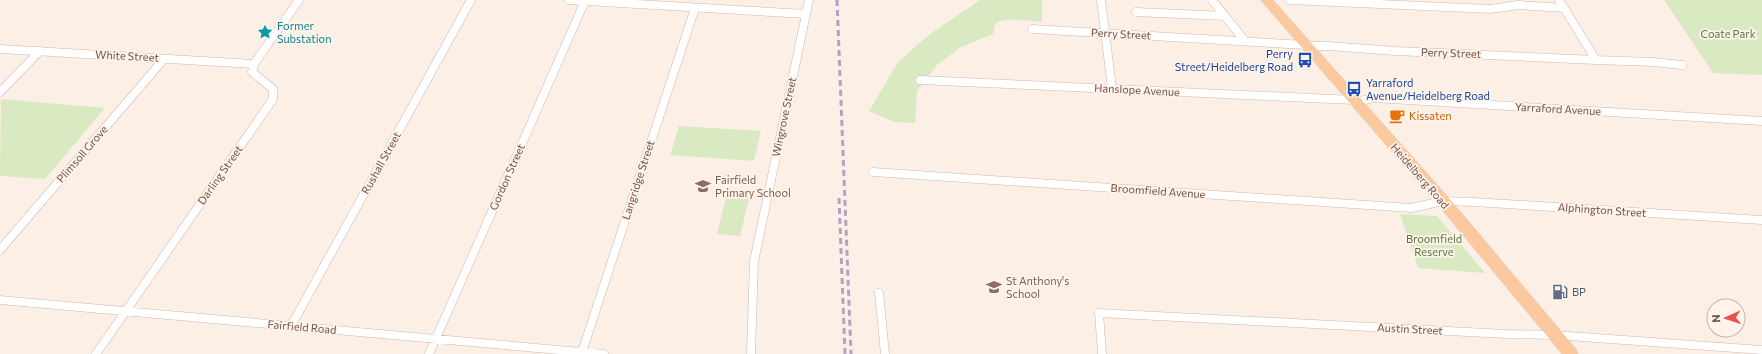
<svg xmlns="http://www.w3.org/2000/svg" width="1762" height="354" viewBox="0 0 1762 354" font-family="Commissioner,sans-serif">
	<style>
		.green { fill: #d9eac3 }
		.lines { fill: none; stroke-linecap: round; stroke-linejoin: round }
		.minor-casing { stroke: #d0b7ae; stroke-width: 9 }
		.primary-casing { stroke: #d8cfcc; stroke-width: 1 }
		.minor { stroke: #fff; stroke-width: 8 }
		.primary { fill: #fbc99d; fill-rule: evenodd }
		.rail { stroke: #b0a3c6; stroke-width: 3; stroke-dasharray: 6 4; stroke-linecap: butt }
		.labels { text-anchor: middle; stroke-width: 3.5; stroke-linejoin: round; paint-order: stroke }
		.culture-label { font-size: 11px; fill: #0d838f; stroke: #fff4eb; text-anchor: start }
		.street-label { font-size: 11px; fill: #75524a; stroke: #fff4eb }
		.park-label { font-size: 11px; fill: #58753f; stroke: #fff4eb }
		.transit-label { font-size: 11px; fill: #164399; stroke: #fff4eb; text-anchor: end }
		.food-label { font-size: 11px; fill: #c56008; stroke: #fff4eb; text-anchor: start }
		.education-label { font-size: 11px; fill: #785e54; stroke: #fff4eb; text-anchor: start }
		.service-label { font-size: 11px; fill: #4e5e75; stroke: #fff4eb; text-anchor: start }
	</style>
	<rect width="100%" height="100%" fill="#fcefe5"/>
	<path class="green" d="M980 0H1042V22C1033 21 1000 16 995 25 994 27 994 32 993 34L961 47 937 65 917 91 915 123 894 122 869 111 898 62 930 34Z
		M1664 0H1762V75L1713 73Z
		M1 99 105 108 45 179 0 176Z
		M679 126 761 131 754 161 670 155Z
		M726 197 749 199 740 236 717 234Z
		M1400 214 1437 216 1485 273 1418 268Z"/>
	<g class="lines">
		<defs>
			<path id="minor" d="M569 0 806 14
				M1101 0 1112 88
				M1212 0 1245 41
				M1290 0 1490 9 1518 5 1564 8
				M1559 0 1596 60 1653 62 1682 65
				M1136 12 1225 16
				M1032 29 1306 45
				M1307 46H1329L1395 51 1596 60
				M0 49 254 64
				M920 80 1354 100
				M0 92 40 51
				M1355 102 1374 98 1762 121
				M873 172 1411 208 1443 201 1474 202 1762 220
				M0 250 164 59
				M879 293 885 354
				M0 300 604 354
				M291 326 471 0
				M582 352 695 8
				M96 354 273 99V89L252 72 254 64 299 0
				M429 354 585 1
				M751 354 754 261 809 0
				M1102 354 1099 313 1506 334 1555 335 1762 350"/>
			<path id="primary" d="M1261 0H1273L1448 197 1576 349 1578 354H1562L1438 205Z"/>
		</defs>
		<use href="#minor" class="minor-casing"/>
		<use href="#primary" class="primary-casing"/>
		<use href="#minor" class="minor"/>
		<use href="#primary" class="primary"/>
		<path class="rail" d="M837 0 851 354
			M839 198 845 354"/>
	</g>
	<defs>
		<symbol id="sight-bare" viewBox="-9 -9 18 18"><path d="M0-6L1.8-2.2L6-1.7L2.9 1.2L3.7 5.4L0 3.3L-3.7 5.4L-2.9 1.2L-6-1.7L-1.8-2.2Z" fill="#0f9aa8" stroke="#fff4eb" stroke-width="2.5" paint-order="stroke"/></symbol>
		<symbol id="bus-bare" viewBox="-9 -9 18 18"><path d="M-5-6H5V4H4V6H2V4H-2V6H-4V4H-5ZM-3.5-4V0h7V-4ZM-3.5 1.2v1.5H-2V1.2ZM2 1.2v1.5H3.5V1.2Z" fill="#1a4fb4" stroke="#fff4eb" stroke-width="2.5" paint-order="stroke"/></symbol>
		<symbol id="cafe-bare" viewBox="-9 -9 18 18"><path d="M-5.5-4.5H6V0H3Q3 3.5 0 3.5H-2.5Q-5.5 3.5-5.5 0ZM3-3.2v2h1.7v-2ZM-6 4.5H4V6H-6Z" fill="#e8710a" stroke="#fff4eb" stroke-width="2.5" paint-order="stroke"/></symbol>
		<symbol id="school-bare" viewBox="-9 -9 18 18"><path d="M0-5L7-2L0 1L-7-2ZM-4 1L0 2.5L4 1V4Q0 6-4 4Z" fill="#8d6e63" stroke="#fff4eb" stroke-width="2.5" paint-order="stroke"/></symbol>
		<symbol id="fuel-bare" viewBox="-9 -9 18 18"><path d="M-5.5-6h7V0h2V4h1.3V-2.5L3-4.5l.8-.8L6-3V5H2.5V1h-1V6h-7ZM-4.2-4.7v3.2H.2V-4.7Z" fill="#5c6f8a" stroke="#fff4eb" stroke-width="2.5" paint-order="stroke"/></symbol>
	</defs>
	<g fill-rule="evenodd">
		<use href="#sight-bare" x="254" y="21" width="22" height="22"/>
		<use href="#bus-bare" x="1294" y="49" width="22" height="22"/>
		<use href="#bus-bare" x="1343" y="78" width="22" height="22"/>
		<use href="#cafe-bare" x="1386" y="105" width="22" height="22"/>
		<use href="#school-bare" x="692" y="175" width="22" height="22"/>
		<use href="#school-bare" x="983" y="276" width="22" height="22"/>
		<use href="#fuel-bare" x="1549" y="281" width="22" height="22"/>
	</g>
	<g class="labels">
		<g class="culture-label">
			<text x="277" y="30">Former<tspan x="277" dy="13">Substation</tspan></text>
		</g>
		<g class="street-label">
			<text transform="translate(1121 34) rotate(3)" y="4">Perry Street</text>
			<text transform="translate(1451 53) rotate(2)" y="4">Perry Street</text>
			<text transform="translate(127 56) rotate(3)" y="4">White Street</text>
			<text transform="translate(1137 90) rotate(3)" y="4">Hanslope Avenue</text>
			<text transform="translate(1558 109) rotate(3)" y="4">Yarraford Avenue</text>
			<text transform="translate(784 117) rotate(-78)" y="4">Wingrove Street</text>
			<text transform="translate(82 154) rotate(-49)" y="4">Plimsoll Grove</text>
			<text transform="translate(381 163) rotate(-61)" y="4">Rushall Street</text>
			<text transform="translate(220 175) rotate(-55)" y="4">Darling Street</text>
			<text transform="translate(1420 176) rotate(49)" y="4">Heidelberg Road</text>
			<text transform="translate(507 177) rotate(-66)" y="4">Gordon Street</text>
			<text transform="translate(638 180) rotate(-72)" y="4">Langridge Street</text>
			<text transform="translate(1158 191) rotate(4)" y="4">Broomfield Avenue</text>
			<text transform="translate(1602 210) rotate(4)" y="4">Alphington Street</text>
			<text transform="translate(302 327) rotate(5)" y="4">Fairfield Road</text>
			<text transform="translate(1410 329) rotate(3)" y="4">Austin Street</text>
		</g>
		<g class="park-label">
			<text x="1728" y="38">Coate Park</text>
			<text x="1434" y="243">Broomfield<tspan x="1434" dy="13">Reserve</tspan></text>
		</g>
		<g class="transit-label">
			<text x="1293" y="58">Perry<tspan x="1293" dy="13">Street/Heidelberg Road</tspan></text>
			<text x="1366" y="87" text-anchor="start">Yarraford<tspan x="1366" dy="13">Avenue/Heidelberg Road</tspan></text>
		</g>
		<g class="food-label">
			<text x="1409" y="120">Kissaten</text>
		</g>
		<g class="education-label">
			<text x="715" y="184">Fairfield<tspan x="715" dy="13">Primary School</tspan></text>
			<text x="1006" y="285">St Anthony's<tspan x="1006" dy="13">School</tspan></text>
		</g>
		<g class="service-label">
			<text x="1572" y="296">BP</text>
		</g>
	</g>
	<g transform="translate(1726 318) rotate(267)"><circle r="19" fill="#fff4eb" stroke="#c8b3ab"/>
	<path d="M0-3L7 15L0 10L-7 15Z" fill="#e6534a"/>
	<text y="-6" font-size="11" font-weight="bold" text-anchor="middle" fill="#75524a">N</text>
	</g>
</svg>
